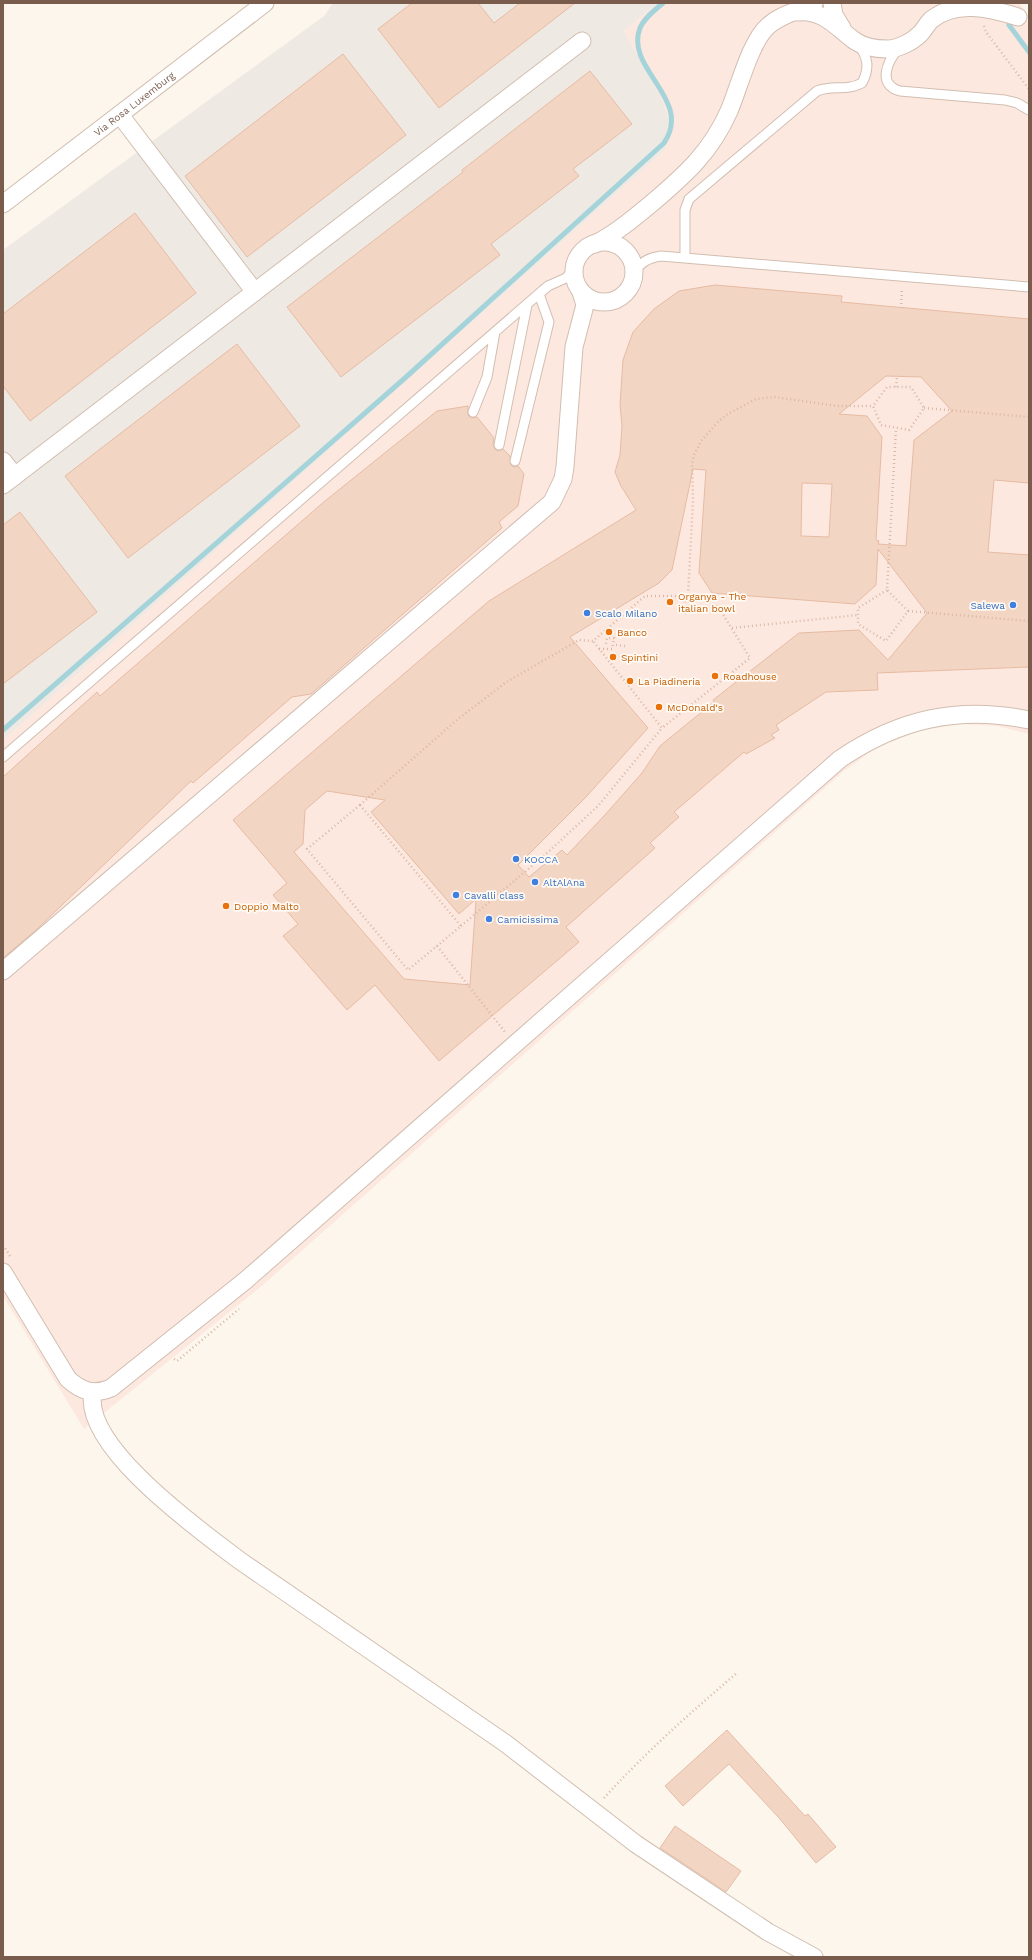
<svg xmlns="http://www.w3.org/2000/svg" width="1032" height="1960" viewBox="0 0 1032 1960" font-family="'Work Sans',sans-serif">
	<style>
		.commercial { fill: #fde8e0 }
		.industrial { fill: #efe9e4 }
		.lines { fill: none; stroke-linecap: round; stroke-linejoin: round }
		.stream { stroke: #a5d3da; stroke-width: 5 }
		.building { fill: #f3d5c3; stroke: #e6bba3; fill-rule: evenodd }
		.service-casing { stroke: #d1beb0; stroke-width: 11 }
		.minor-casing { stroke: #d1beb0; stroke-width: 19 }
		.path { stroke: #d9b8a5; stroke-width: 2.5; stroke-dasharray: 1 3; stroke-linecap: butt }
		.service { stroke: #fff; stroke-width: 9 }
		.minor { stroke: #fff; stroke-width: 17 }
		.food-dot { fill: #e8710a; stroke: #fffaf3; stroke-width: 1.5 }
		.shop-dot { fill: #3f7fe0; stroke: #fffaf3; stroke-width: 1.5 }
		.labels { text-anchor: middle; stroke-width: 3.5; stroke-linejoin: round; paint-order: stroke }
		.street-label { font-size: 10px; fill: #7a5c4d; stroke: #fffaf3 }
		.food-label { font-size: 10px; fill: #c56008; stroke: #fffaf3; text-anchor: start }
		.shop-label { font-size: 10px; fill: #366cbe; stroke: #fffaf3; text-anchor: start }
	</style>
	<rect width="100%" height="100%" fill="#fdf6ec"/>
	<path class="commercial" d="M658 3H1019L1029 17V734L997 726 959 724 919 731 876 748 844 771 263 1285 84 1429 3 1296V739L665 150 672 127 662 100 624 31Z"/>
	<path class="industrial" d="M333 3H658L624 31 662 100 672 127 665 150 3 740V250L324 16Z"/>
	<g class="lines">
		<path class="stream" d="M1009 25 1029 52
			M3 730 405 378 664 143C694 99 624 69 640 28 644 18 655 10 663 3"/>
	</g>
	<path class="building" d="M412 3H478L494 23 520 3H575L439 108 378 29Z
		M343 54 406 135 247 257 185 176Z
		M590 71 632 124 573 169 579 176 491 244 500 255 341 377 287 307 463 172 462 170Z
		M135 213 196 293 30 421 3 386V314Z
		M715 285 842 296 841 302 1029 319V483L994 480 988 552 1029 555V667L877 673 878 690 826 692 776 725 779 730 771 735 775 738 746 754 744 752 674 812 679 817 650 843 655 848 566 927 579 942 439 1061 375 985 347 1010 283 936 298 924 273 895 287 883 233 820 489 601 636 510 621 486 615 472 620 455 622 426 620 405 623 360 633 332 654 309 679 291ZM886 376 921 377 952 411 914 440 906 546 878 544 879 541 876 540 882 437 867 416 839 414ZM693 469 706 470 699 573 712 593 855 604 876 585 878 549 927 613 888 660 859 630 799 633 713 700 714 702 660 746 642 773 604 816 567 855 562 850 529 877 518 865 586 797 648 728 570 637 659 583 672 570ZM802 483 832 484 829 537 801 536ZM327 791 385 800 371 812 459 914 476 899 470 985 404 979 294 852 303 844 305 810Z
		M237 344 300 426 128 558 65 476Z
		M468 406V415L471 418 477 417 494 438 493 444 495 449 498 451 503 449 510 456 511 465 514 467 518 466 524 474 518 506 499 522 502 528 311 694 292 697 193 783 191 781 35 931 3 958V777L97 692 100 696 325 501 437 411Z
		M20 512 97 612 3 684V525Z
		M727 1730 805 1816 808 1814 836 1847 816 1863 780 1819 729 1764 683 1806 665 1786Z
		M675 1826 741 1871 726 1892 660 1848Z"/>
	<g class="lines">
		<defs>
			<path id="service" d="M898 49C887 62 877 85 900 91L1005 100 1017 103 1029 110
				M685 258V210L689 199 817 91C834 84 845 92 862 83 870 68 868 57 858 44
				M633 276C639 263 647 258 661 256L1029 287
				M473 412 487 377 495 332
				M499 445 527 305
				M515 461 549 322 539 294
				M3 757 548 286 566 278 574 269"/>
			<g id="minor">
				<path d="M832 3 834 15 842 28"/>
				<path d="M797 12C823 9 836 27 855 41 864 47 876 49 887 49 898 49 912 42 920 34 924 30 927 24 931 20 956 0 989 8 1018 17"/>
				<path d="M120 115 255 292"/>
				<path id="s1" d="M3 204 265 3"/>
				<circle cx="604" cy="272" r="30"/>
				<path d="M595 244C616 233 634 218 652 203 685 175 711 152 729 111 739 88 750 42 768 26 781 14 799 11 814 3"/>
				<path d="M3 461 15 476"/>
				<path d="M3 485 582 41"/>
				<path d="M3 971 552 502 563 479 565 467 574 347 585 305 581 292"/>
				<path d="M3 1272 68 1379C82 1392 94 1395 111 1388L246 1280 840 759C899 719 959 705 1029 720"/>
				<path d="M93 1392C81 1446 201 1531 239 1560L505 1743 636 1844 768 1932 814 1957"/>
			</g>
		</defs>
		<use href="#service" class="service-casing"/>
		<use href="#minor" class="minor-casing"/>
		<path class="path" d="M984 26 986 32 1029 89
			M901 308 902 288
			M896 387 897 377
			M924 408 1029 417
			M887 590 858 608V624L886 641 908 611 887 590 896 428
			M908 611 1029 621
			M678 613 685 596
			M681 613 688 596 693 499 692 464 694 455 702 440 717 423 726 415 756 399 775 397 837 406H873L881 425 909 430 924 408 911 387H887L873 406
			M685 614 692 596
			M732 628 858 615
			M616 645 625 646
			M599 649H612L614 638H607L606 644
			M360 805 458 719 505 683 579 640 593 641 645 596H702L719 608 750 658 662 728 593 641
			M360 805 461 926 408 970 307 849Z
			M461 926 546 854 598 806 662 728
			M437 946 505 1032
			M3 1245 10 1256
			M174 1359 177 1361 239 1309
			M604 1798C645 1753 691 1712 737 1673"/>
		<use href="#service" class="service"/>
		<use href="#minor" class="minor"/>
	</g>
	<g class="food-dot">
		<circle cx="670" cy="602" r="4"/>
		<circle cx="609" cy="632" r="4"/>
		<circle cx="613" cy="657" r="4"/>
		<circle cx="715" cy="676" r="4"/>
		<circle cx="630" cy="681" r="4"/>
		<circle cx="659" cy="707" r="4"/>
		<circle cx="226" cy="906" r="4"/>
	</g>
	<g class="shop-dot">
		<circle cx="1013" cy="605" r="4"/>
		<circle cx="587" cy="613" r="4"/>
		<circle cx="516" cy="859" r="4"/>
		<circle cx="535" cy="882" r="4"/>
		<circle cx="456" cy="895" r="4"/>
		<circle cx="489" cy="919" r="4"/>
	</g>
	<g class="labels">
		<g class="street-label">
			<text dy="4" stroke="none"><textPath href="#s1" startOffset="165">Via Rosa Luxemburg</textPath></text>
		</g>
		<g class="food-label">
			<text x="678" y="600">Organya - The<tspan x="678" dy="12">italian bowl</tspan></text>
			<text x="617" y="636">Banco</text>
			<text x="621" y="661">Spintini</text>
			<text x="723" y="680">Roadhouse</text>
			<text x="638" y="685">La Piadineria</text>
			<text x="667" y="711">McDonald's</text>
			<text x="234" y="910">Doppio Malto</text>
		</g>
		<g class="shop-label">
			<text x="1005" y="609" text-anchor="end">Salewa</text>
			<text x="595" y="617">Scalo Milano</text>
			<text x="524" y="863">KOCCA</text>
			<text x="543" y="886">AltAlAna</text>
			<text x="464" y="899">Cavalli class</text>
			<text x="497" y="923">Camicissima</text>
		</g>
	</g>
	<rect width="1032" height="1960" fill="none" stroke="#7a5c4d" stroke-width="8"/>
</svg>
